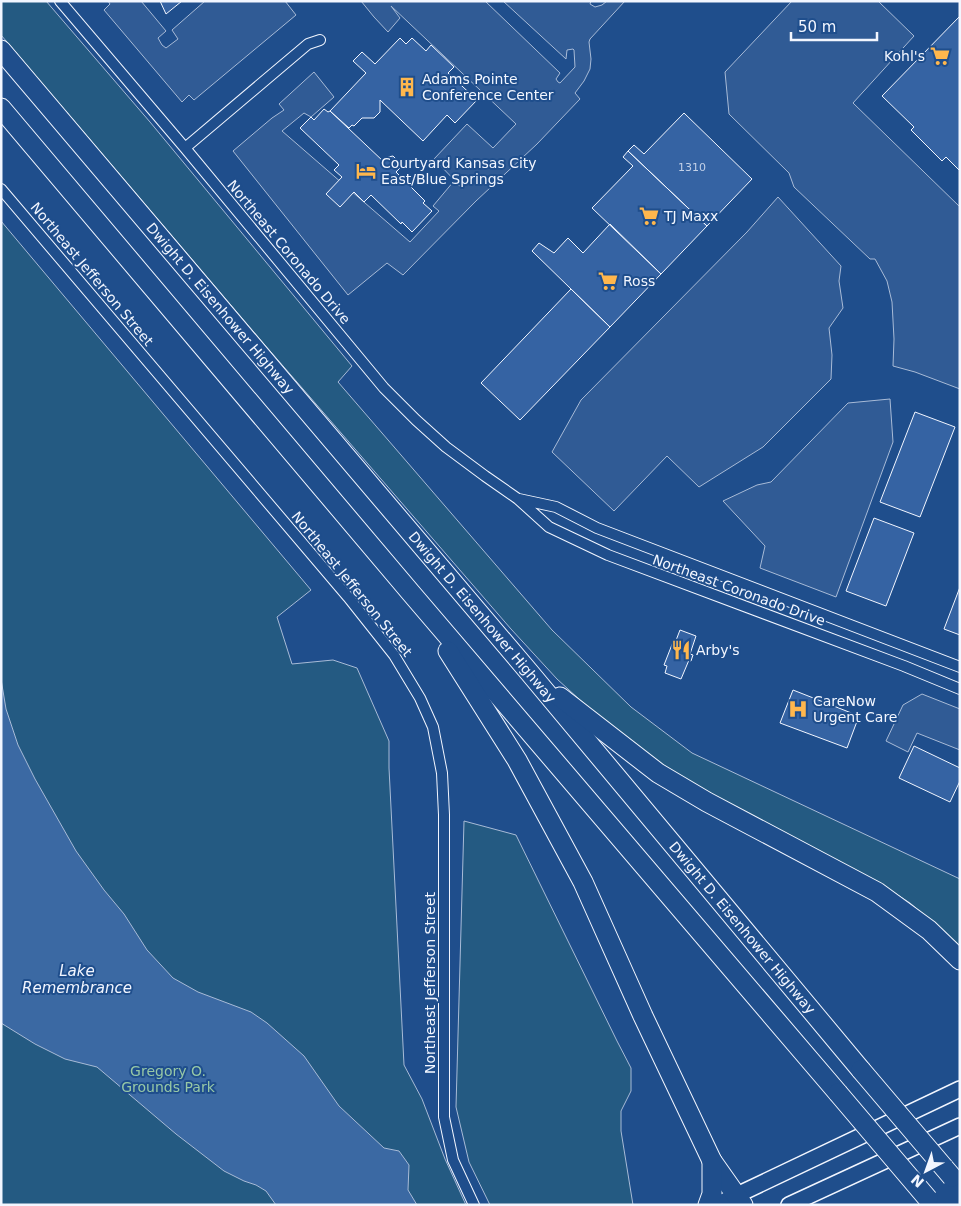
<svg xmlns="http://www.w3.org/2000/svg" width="961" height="1206" viewBox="0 0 961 1206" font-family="'DejaVu Sans',sans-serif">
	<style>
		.green { fill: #245a82; stroke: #a8bbd7 }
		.parking { fill: #305b95; stroke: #a8bbd7 }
		.water { fill: #3b69a3; stroke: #a8bbd7 }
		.building { fill: #3563a3; stroke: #f2f6ff }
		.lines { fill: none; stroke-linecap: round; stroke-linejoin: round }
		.street-casing { stroke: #f2f6ff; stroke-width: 12 }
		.secondary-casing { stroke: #f2f6ff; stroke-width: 18 }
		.highway-casing { stroke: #f2f6ff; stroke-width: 21 }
		.street { stroke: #1f4e8c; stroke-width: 10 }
		.secondary { stroke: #1f4e8c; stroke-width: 15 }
		.highway { stroke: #1f4e8c; stroke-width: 19 }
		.highway-bridge-casing { stroke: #f2f6ff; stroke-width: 21; stroke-linecap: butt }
		.highway-bridge { stroke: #1f4e8c; stroke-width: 19 }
		.labels { text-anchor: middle; stroke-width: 4; stroke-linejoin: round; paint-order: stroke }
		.number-label { font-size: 11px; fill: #c3d1e8 }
		.poi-label { font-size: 14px; fill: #f2f6ff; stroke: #1f4e8c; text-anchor: start }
		.street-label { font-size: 14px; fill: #f2f6ff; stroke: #1f4e8c }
		.park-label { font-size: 14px; fill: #97c8a6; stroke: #1f4e8c }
		.water-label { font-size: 15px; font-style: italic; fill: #f2f6ff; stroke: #1f4e8c }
	</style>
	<rect width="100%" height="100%" fill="#1f4e8c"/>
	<path class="green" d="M1 1H46L150 122 352 366 338 382 552 630 631 707 692 753 960 879V947L938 927 910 903 876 881 710 796 655 761 613 730 557 679 511 629 264 344 1 35Z
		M1 221 311 590 277 617 292 664 333 660 357 668 389 741V768L404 1065 422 1099 445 1159 466 1205H1Z
		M464 821 516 835 617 1041 631 1068V1091L621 1111V1131L633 1205H490L469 1162 456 1107Z"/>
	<path class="parking" d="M108 1H141L166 31 158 38 162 45 166 48 178 39 172 30 205 1H285L296 15 194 100 189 95 182 102 104 10 110 4Z
		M361 1H485L560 73 556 79 558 82 560 83 575 67 574 50 573 49 567 50 566 59 503 1H591L590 4 595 7 602 5 607 1H625L590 39 589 42 591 59 590 69 584 81 575 93 580 99 537 144 476 201 403 275 387 263 348 295 233 151 272 118 284 110 279 104 314 72 334 97 311 117 304 113 282 131 410 242 439 211 433 206 454 181 463 189 434 159 467 124 493 148 516 124 391 6 400 18 388 32 374 17Z
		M792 1H878L914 36 853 103 960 207V389L915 372 893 366 894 339 892 302 887 281 875 259H870L794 187 789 173 729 114 725 72Z
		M778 197 841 266 839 281 843 308 829 328 832 355 831 379 763 447 699 487 667 456 614 511 552 452 581 400 747 232Z
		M890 399 893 442 836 597 760 568 765 546 723 501 757 485 771 482 848 403Z
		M922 694 960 709V750L917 733 908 752 886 741 903 705Z"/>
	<path class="water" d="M1 679 6 709 18 745 35 779 76 851 104 890 124 914 147 950 173 978 198 992 251 1012 267 1023 304 1056 339 1106 384 1148 399 1151 409 1165 408 1190 417 1205H276L266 1191 256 1185 244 1181 224 1171 176 1134 97 1067 65 1059 35 1044 1 1023Z"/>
	<path class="building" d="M160 1H182L166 14Z
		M960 16V171L946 157 942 161 911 130 914 127 882 96Z
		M400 38 406 44 412 38 426 51 431 45 454 67 448 73 477 100 455 123 447 115 423 141 380 100V112L374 118H362L354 126 352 125 349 128 330 111 366 73 353 61 362 52 375 64Z
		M324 109 328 112 330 111 384 162 388 157 393 156 400 163V168L396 172 425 201 423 203 432 211 412 232 402 222 401 224 371 195 364 202 354 192 340 207 326 194 342 177 334 170 339 165 300 128 311 117 314 120Z
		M684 113 752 179 707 226 628 151 634 145 644 154Z
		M628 151 707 226 661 274 592 208 633 166 623 157Z
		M610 224 661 274 610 327 532 251 539 243 554 253 568 238 583 253Z
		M571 289 610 327 520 420 481 383Z
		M915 412 955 427 920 517 880 502Z
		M874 518 914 533 886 606 846 591Z
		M960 587V635L944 629Z
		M680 630 696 636 690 654 693 655 691 661 689 660 681 679 665 673 667 666 664 665 673 642 675 643Z
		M793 690 859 716 847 748 780 723Z
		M914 746 960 768V781L950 802 899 778Z"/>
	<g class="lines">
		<defs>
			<path id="street" d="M60 1 185 148 384 388 416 420 446 447 485 476 518 499 549 527 608 555 904 666 960 689
				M185 148 308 44 320 40
				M1 189 348 597 394 655 420 698 433 727 442 773 444 815V1117L453 1160 474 1205
				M519 499 556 507 597 528 960 667"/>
			<path id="secondary" d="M716 1205 960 1089
				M789 1205 960 1126"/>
			<g id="highway">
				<path id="s1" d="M1 50 529 672 861 1070"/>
				<path d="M1 108 411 593 838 1093"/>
				<path d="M448 651 517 760 583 882 643 1016 712 1161 743 1205"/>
				<path d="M560 697 658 773 707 802 877 892 929 930 960 960"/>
				<path d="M708 1205 712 1194V1161"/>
			</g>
		</defs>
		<use href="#street" class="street-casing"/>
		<use href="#secondary" class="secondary-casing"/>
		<use href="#highway" class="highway-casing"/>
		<use href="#street" class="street"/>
		<use href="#secondary" class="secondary"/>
		<use href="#highway" class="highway"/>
		<defs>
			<path id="highway-bridge" d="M861 1070 952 1177
				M838 1093 928 1199"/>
		</defs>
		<use href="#highway-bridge" class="highway-bridge-casing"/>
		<use href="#highway-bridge" class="highway-bridge"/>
	</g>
	<defs>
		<symbol id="supermarket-bare" viewBox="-9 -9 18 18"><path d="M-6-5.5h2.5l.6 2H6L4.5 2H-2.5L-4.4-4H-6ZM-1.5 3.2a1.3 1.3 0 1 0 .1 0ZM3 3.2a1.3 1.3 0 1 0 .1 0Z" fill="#ffb74d" stroke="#1f4e8c" stroke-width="2.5" paint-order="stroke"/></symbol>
		<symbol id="building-bare" viewBox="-9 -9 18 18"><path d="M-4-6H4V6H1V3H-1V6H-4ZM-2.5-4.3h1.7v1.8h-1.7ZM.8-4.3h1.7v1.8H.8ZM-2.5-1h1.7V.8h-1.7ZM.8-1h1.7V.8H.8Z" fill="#ffb74d" stroke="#1f4e8c" stroke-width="2.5" paint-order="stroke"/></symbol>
		<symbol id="hotel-bare" viewBox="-9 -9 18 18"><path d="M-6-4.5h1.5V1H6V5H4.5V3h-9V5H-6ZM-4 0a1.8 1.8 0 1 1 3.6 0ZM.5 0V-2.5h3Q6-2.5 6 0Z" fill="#ffb74d" stroke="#1f4e8c" stroke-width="2.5" paint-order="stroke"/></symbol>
		<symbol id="restaurant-bare" viewBox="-9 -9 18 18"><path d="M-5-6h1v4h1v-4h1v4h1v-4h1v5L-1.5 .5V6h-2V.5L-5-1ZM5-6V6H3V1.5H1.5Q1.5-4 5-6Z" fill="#ffb74d" stroke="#1f4e8c" stroke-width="2.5" paint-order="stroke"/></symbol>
		<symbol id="hospital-bare" viewBox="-9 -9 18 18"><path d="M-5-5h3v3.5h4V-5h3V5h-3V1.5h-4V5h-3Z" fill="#ffb74d" stroke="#1f4e8c" stroke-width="2.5" paint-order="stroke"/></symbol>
	</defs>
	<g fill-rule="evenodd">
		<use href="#supermarket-bare" x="926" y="42" width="28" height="28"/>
		<use href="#building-bare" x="393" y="73" width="28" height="28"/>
		<use href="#hotel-bare" x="352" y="157" width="28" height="28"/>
		<use href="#supermarket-bare" x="635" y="202" width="28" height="28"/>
		<use href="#supermarket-bare" x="594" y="267" width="28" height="28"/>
		<use href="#restaurant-bare" x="667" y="636" width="28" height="28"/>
		<use href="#hospital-bare" x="784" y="695" width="28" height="28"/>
	</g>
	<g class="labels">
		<g class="number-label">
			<text x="692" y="171">1310</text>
		</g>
		<g class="poi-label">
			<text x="925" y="61" text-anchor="end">Kohl's</text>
			<text x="422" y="84">Adams Pointe<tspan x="422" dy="16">Conference Center</tspan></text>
			<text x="381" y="168">Courtyard Kansas City<tspan x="381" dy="16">East/Blue Springs</tspan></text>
			<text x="664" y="221">TJ Maxx</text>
			<text x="623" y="286">Ross</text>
			<text x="696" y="655">Arby's</text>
			<text x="813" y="706">CareNow<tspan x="813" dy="16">Urgent Care</tspan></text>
		</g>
		<g class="street-label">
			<text transform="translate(289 252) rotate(50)" y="5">Northeast Coronado Drive</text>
			<text transform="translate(92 274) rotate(50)" y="5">Northeast Jefferson Street</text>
			<text dy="5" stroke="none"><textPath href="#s1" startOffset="339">Dwight D. Eisenhower Highway</textPath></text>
			<text transform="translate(352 584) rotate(51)" y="5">Northeast Jefferson Street</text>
			<text transform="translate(739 590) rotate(20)" y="5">Northeast Coronado Drive</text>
			<text dy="5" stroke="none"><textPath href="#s1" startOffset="744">Dwight D. Eisenhower Highway</textPath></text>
			<text dy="5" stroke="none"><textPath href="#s1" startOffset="1149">Dwight D. Eisenhower Highway</textPath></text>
			<text transform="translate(430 983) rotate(-90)" y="5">Northeast Jefferson Street</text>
		</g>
		<g class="park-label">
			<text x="168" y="1076">Gregory O.<tspan x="168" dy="16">Grounds Park</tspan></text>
		</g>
		<g class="water-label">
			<text x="77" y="976">Lake<tspan x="77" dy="17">Remembrance</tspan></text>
		</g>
	</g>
	<rect width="961" height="1206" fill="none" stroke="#f2f6ff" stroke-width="5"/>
	<g transform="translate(926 1171) rotate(221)" stroke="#1f4e8c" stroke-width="4" paint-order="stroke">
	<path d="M0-4L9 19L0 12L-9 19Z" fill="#f2f6ff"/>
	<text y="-8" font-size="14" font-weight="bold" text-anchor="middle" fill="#f2f6ff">N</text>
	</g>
	<path d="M791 32v8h86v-8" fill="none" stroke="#f2f6ff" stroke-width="2.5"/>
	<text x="798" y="32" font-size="15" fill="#f2f6ff" stroke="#1f4e8c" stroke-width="4" paint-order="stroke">50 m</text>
</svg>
